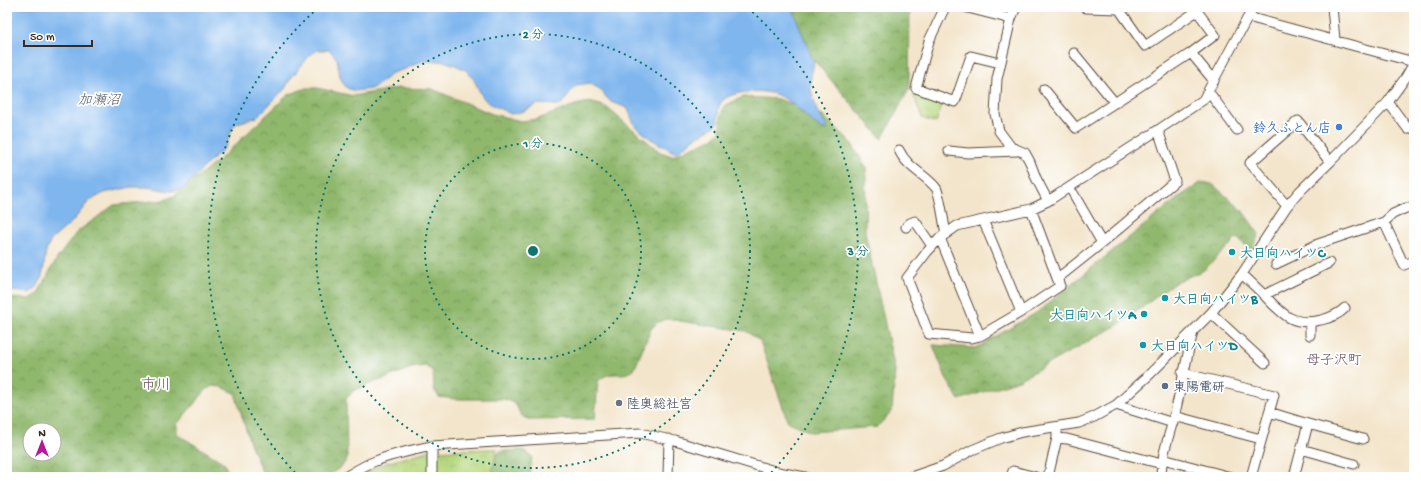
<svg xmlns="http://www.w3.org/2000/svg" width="1421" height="484" viewBox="0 0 1421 484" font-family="'Gochi Hand','Klee One',sans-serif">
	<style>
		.forest { fill: url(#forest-crowns); stroke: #667146; fill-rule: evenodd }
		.park { fill: url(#park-crowns); stroke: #78804e }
		.water { fill: #7fb6ee; stroke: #5d7086 }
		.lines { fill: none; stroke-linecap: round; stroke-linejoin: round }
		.minor-casing { stroke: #574638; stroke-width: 11 }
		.minor { stroke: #fff; stroke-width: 9 }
		.ring { fill: none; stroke: #0f766e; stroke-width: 2; stroke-dasharray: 2 4 }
		.shop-dot { fill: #3f7fe0; stroke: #fff; stroke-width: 1.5 }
		.culture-dot { fill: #0f9aa8; stroke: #fff; stroke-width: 1.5 }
		.service-dot { fill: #5c6f8a; stroke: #fff; stroke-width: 1.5 }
		.worship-dot { fill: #6b7280; stroke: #fff; stroke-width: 1.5 }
		.labels { text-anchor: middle; stroke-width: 3.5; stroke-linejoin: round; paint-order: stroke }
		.shop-label { font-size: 13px; font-weight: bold; fill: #366cbe; stroke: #fff; text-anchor: end }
		.culture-label { font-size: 13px; font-weight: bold; fill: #0d838f; stroke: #fff; text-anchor: start }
		.service-label { font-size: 13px; font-weight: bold; fill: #4e5e75; stroke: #fff; text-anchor: start }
		.worship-label { font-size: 13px; font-weight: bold; fill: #5b616d; stroke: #fff; text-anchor: start }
		.water-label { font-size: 14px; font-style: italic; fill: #535b67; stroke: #fff }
		.neighbourhood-label { font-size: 14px; fill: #6a505c; stroke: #fff }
		.quarter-label { font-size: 15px; fill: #6a505c; stroke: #fff }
		.centre { fill: #0f766e; stroke: #fff; stroke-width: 2 }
		.ring-label { font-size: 12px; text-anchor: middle; font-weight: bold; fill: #0f766e; stroke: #fff; stroke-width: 3.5; stroke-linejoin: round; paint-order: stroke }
	</style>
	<defs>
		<pattern id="forest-crowns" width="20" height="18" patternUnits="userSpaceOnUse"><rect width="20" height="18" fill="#90b86d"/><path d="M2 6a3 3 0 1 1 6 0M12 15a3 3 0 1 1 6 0" fill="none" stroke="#779659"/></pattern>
		<pattern id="park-crowns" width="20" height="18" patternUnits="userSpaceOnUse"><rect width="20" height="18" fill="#b6d77e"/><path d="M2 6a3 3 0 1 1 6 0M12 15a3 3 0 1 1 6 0" fill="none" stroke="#9db96c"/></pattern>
	</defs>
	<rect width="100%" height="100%" fill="#fff"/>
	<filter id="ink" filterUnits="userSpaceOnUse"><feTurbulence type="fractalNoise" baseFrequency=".025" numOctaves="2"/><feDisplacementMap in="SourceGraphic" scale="8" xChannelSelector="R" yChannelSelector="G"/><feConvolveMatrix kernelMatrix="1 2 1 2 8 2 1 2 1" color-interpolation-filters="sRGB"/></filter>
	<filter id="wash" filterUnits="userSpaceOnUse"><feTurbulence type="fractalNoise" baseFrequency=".012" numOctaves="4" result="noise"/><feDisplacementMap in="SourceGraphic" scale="16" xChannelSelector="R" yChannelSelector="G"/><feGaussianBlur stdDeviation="0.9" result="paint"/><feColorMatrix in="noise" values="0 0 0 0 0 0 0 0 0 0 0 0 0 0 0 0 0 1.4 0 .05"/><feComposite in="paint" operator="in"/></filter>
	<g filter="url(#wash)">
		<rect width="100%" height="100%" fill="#f3e5cb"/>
		<path class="forest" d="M788 7H910L909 89 882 139 798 42Z
			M306 88H317L353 96 398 88 432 89 492 114 521 121 538 119 575 105 590 102 606 107 660 152 672 156 712 139 720 132 721 117 724 106 743 97 778 99 823 116 850 141 866 167 865 232 895 370 892 412 877 427 811 432 788 422 760 341 746 331 667 319 658 322 651 329 634 370C621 379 612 368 598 381L595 419 528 420 520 414 516 404 504 399H455L439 397 434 390 433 370 425 366 411 368 353 391 346 399 347 460 340 468 325 477H264L250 443 235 393 222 387 212 386 205 391 177 424V434L224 463 230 477H17L13 471 7 468V298L29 299 37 295 56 260 77 232 114 205 164 200 174 196 219 160 288 95ZM30 430H54V454H30Z
			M1202 182 1212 184 1241 209 1259 234 1251 250 1237 238 1204 270 1176 282 1121 323 1019 380 959 400 947 380 933 345 976 348 1036 313 1179 197Z
			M524 450 532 457 529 477H484L494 458 500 451Z"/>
		<path class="park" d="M913 93 942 103 936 123 922 118Z
			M497 449 491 477H356L386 463 428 451Z"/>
		<path class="water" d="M7 7H792L814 63 811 76V90L817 111 826 125 827 130 821 128C791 107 788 88 746 92 738 93 729 95 723 100 715 108 721 118 715 126L693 139 679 151 674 152 651 139 635 126 628 109 625 107 611 102 606 97 600 89 589 83 577 85 573 88 563 103 558 105 538 104 524 111 511 114 488 103 482 96 474 80 467 71 458 66 444 61H422L405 69 392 73 378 85 370 89 355 91 347 88 343 83 340 76 337 59 333 54 329 50H318L310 55 291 78 284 90 257 117 237 123 233 127 225 148 205 166 184 188 178 190 170 191 147 187H131L104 193 89 201 72 222 51 240 46 251 43 272 41 280 37 287 29 293 15 291 7 293Z"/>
	</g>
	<g filter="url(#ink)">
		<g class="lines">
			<defs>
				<path id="minor" d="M945 7 929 41 916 88 955 102 971 56 1000 63
					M964 7 1011 19
					M1016 7 1011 19 997 79 995 114 999 131 1011 147 1025 153 1030 162 1036 178 1048 201
					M1332 7 1335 40
					M1086 8 1119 9 1123 7
					M1119 9 1145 46 1197 11
					M1248 17 1253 7
					M1074 53 1115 103
					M1191 53 1215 35 1194 7
					M1044 89 1076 128 1191 53 1214 81
					M1208 91 1237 130
					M1388 102 1408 129 1414 126
					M899 150C907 168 925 174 936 188 940 193 944 225 946 234
					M949 151 968 153 1017 151
					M1073 193 1102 243
					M1287 206 1250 163 1298 121 1330 162
					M1031 209 1060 286 1021 312 980 336 972 338 929 334 907 278 927 252 940 238 957 226 1031 209 1048 201 1158 130 1203 100 1248 17 1414 62
					M983 220 1021 312
					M1384 222 1404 265 1414 261
					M906 227 910 223 915 221 932 246
					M940 238 980 336
					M1276 264 1318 244 1384 222 1393 214 1406 208H1414
					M1242 274C1249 281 1257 288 1265 296 1282 314 1293 327 1321 320 1330 318 1338 315 1345 308
					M1058 278 1102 243 1175 181 1158 130
					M1264 295 1329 263
					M1211 313 1265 363
					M1310 322V335
					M1182 373 1274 395 1251 477
					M1116 405 1173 423
					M1269 412 1308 424 1294 477
					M1174 416 1261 439
					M1308 424 1363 439
					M1057 438 1067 439 1162 464
					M432 446V477
					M1301 449 1354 464
					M1163 459 1231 477
					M345 477C354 472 363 466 373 462 392 454 412 450 432 446L640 433 675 441 778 472 805 477
					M668 477 669 439
					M911 477 943 466 972 450 1001 438 1022 432 1079 423 1094 417 1116 405 1147 377 1211 313 1242 274 1287 206 1300 191 1330 162 1388 102 1406 77 1414 63
					M1011 477 1013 471 1036 477
					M1048 477 1057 438V432
					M1161 477C1161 456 1169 437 1174 417 1181 389 1186 360 1193 332"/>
			</defs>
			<use href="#minor" class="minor-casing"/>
			<use href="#minor" class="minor"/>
		</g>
	</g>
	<g class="ring">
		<circle cx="533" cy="251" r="108"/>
		<circle cx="533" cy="251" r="217"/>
		<path d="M299 477A325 325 0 0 1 318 8M748 8A325 325 0 0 1 767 477"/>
	</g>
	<circle class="shop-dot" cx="1339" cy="127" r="4"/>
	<g class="culture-dot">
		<circle cx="1232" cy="252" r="4"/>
		<circle cx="1165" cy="298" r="4"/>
		<circle cx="1144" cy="314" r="4"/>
		<circle cx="1143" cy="345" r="4"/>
	</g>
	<circle class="service-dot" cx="1165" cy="386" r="4"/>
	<circle class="worship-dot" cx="619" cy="403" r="4"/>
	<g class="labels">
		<g class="shop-label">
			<text x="1331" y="132">鈴久ふとん店</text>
		</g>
		<g class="culture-label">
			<text x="1240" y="257">大日向ハイツC</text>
			<text x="1173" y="303">大日向ハイツB</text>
			<text x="1136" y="319" text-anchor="end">大日向ハイツA</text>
			<text x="1151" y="350">大日向ハイツD</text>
		</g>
		<g class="service-label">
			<text x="1173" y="391">東陽電研</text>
		</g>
		<g class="worship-label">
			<text x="627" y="408">陸奥総社宮</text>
		</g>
		<g class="water-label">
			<text x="99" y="104">加瀬沼</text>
		</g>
		<g class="neighbourhood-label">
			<text x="1334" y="364">母子沢町</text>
		</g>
		<g class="quarter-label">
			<text x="156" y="389">市川</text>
		</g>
	</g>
	<circle cx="533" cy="251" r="6" class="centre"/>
	<g class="ring-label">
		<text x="533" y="38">2 分</text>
		<text x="533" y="147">1 分</text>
		<text x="858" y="255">3 分</text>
	</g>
	<rect width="1421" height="484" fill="none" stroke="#fff" stroke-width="24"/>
	<g transform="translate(42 442)"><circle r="19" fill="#ffffff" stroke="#b1aaa5"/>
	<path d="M0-3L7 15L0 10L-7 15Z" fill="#b5179e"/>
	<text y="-6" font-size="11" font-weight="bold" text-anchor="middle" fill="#3b2a1e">N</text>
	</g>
	<path d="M24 40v6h68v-6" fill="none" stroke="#3b2a1e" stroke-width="2"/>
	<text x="30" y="40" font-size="12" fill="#3b2a1e" stroke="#ffffff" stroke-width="3" paint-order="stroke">50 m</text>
</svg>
